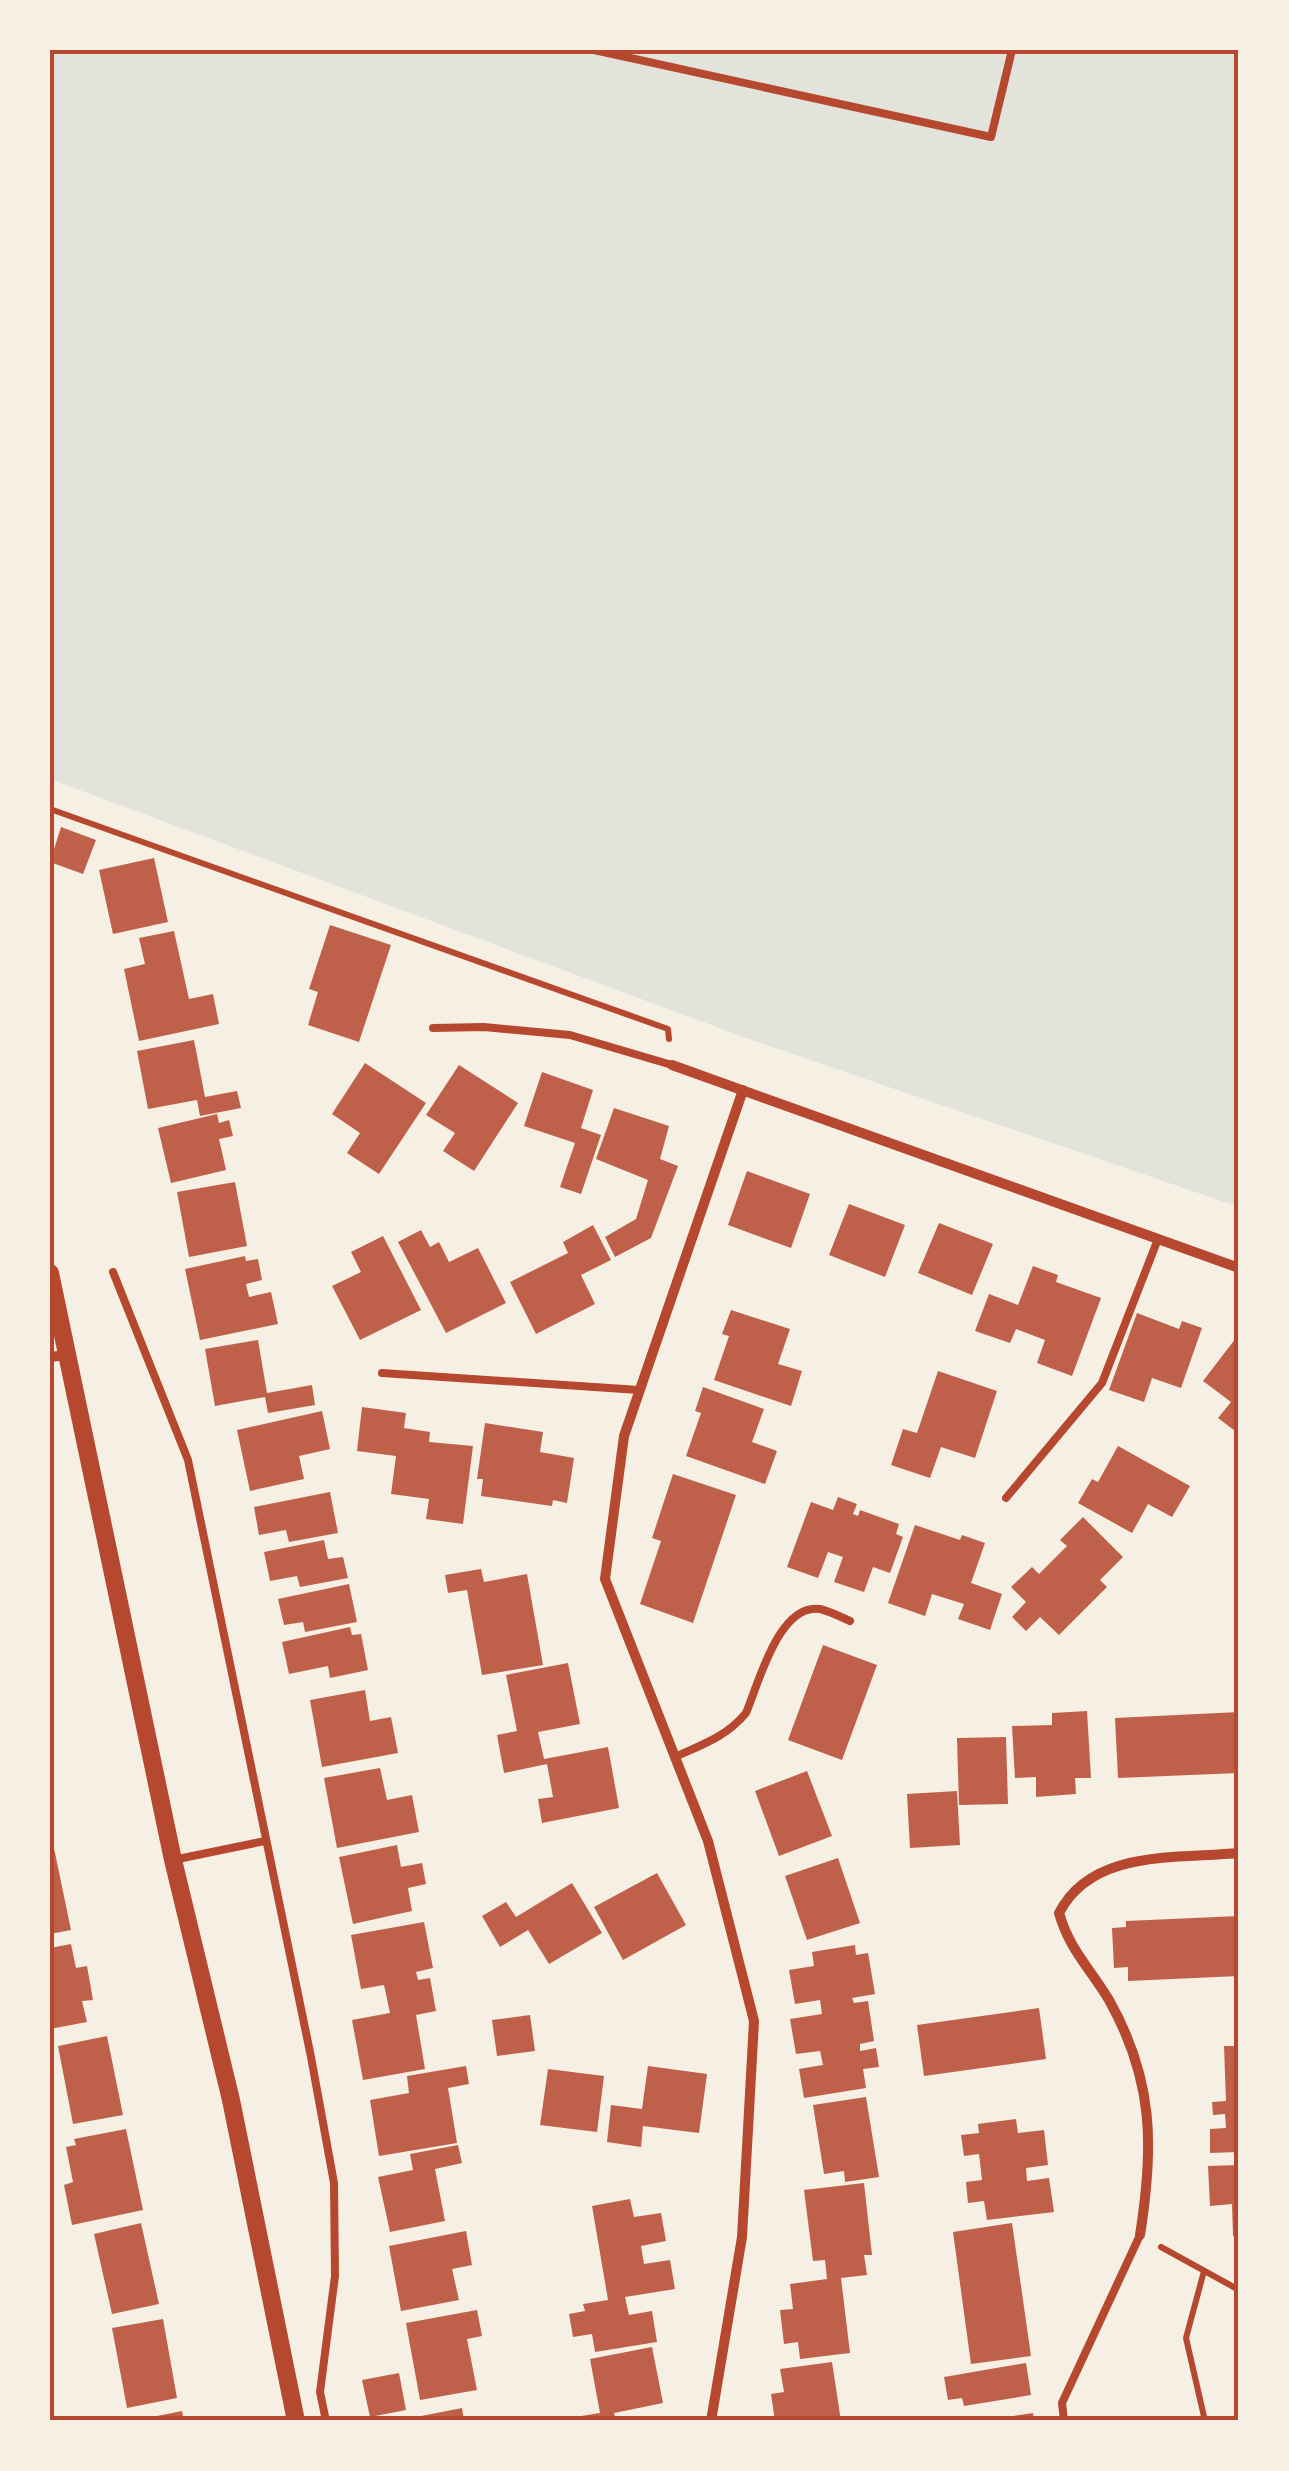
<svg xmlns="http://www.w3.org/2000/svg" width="1289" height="2471" viewBox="0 0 1289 2471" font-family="Helvetica,sans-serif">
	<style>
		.green { fill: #e2e4dc }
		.building { fill: #bf614a }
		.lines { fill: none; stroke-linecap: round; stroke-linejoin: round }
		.path { stroke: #b5482f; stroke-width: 6 }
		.service { stroke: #b5482f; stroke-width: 8 }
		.minor { stroke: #b5482f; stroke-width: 10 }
		.tertiary { stroke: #b5482f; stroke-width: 18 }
		.neatline { fill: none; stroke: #b5482f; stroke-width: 4 }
	</style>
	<rect width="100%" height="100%" fill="#f6efe4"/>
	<path class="green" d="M50 50H1239V1207L746 1038 50 779Z"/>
	<path class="building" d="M61 827 96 840 83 874 50 862Z
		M154 858 168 922 113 934 99 870Z
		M330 925 391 945 359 1042 308 1025 318 992 309 989Z
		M174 931 189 999 213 994 219 1024 139 1041 124 969 145 964 139 938Z
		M194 1040 205 1097 237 1091 241 1108 200 1116 197 1100 148 1109 137 1051Z
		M365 1063 426 1103 379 1174 347 1153 360 1133 332 1114Z
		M459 1065 518 1103 474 1171 443 1151 455 1133 426 1115Z
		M542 1072 593 1090 581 1128 601 1135 581 1194 560 1187 575 1143 524 1126Z
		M614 1108 669 1126 660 1159 678 1166 651 1238 615 1257 605 1237 636 1219 648 1180 596 1159Z
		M217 1114 219 1123 229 1120 233 1136 219 1139 226 1170 171 1183 158 1128Z
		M747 1171 810 1194 791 1248 728 1225Z
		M235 1182 247 1246 189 1257 177 1192Z
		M849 1204 905 1225 885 1277 829 1255Z
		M939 1223 993 1244 972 1295 918 1273Z
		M593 1225 611 1260 581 1275 595 1304 536 1334 510 1282 568 1253 563 1242Z
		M421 1230 430 1247 439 1242 449 1262 478 1248 506 1303 446 1333 398 1242Z
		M383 1236 421 1310 360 1340 332 1286 361 1272 351 1252Z
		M245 1256 246 1261 258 1259 262 1280 246 1284 249 1297 271 1292 278 1324 200 1340 185 1269Z
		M1033 1266 1058 1275 1056 1282 1101 1298 1072 1376 1037 1363 1045 1340 1016 1329 1010 1343 975 1331 989 1294 1018 1305Z
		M731 1310 790 1329 778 1364 802 1371 791 1406 714 1380 729 1336 722 1334Z
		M1137 1313 1179 1329 1182 1321 1202 1328 1181 1388 1152 1378 1144 1402 1109 1390Z
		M1239 1334V1434L1218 1418 1231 1402 1203 1381Z
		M258 1340 267 1393 312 1385 315 1405 268 1413 265 1397 215 1406 205 1349Z
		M938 1371 997 1391 975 1458 941 1447 930 1478 891 1465 903 1429 917 1433Z
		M703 1387 764 1409 752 1442 777 1451 765 1484 686 1456 701 1413 695 1411Z
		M362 1407 406 1413 404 1428 430 1432 429 1442 473 1446 463 1524 426 1519 429 1499 391 1494 396 1456 357 1451Z
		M322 1411 330 1449 299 1456 304 1479 250 1491 237 1430Z
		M485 1423 543 1432 540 1452 574 1458 567 1503 553 1500 552 1506 481 1496 483 1479H477Z
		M1118 1446 1190 1486 1172 1517 1148 1504 1132 1533 1078 1503 1092 1479 1098 1482Z
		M673 1474 736 1495 693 1623 640 1604 661 1541 652 1538Z
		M330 1492 338 1533 289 1542 286 1530 259 1535 254 1507Z
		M838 1497 857 1504 853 1514 858 1516 860 1510 899 1524 896 1534 903 1537 890 1573 873 1567 864 1592 834 1582 843 1557 828 1552 818 1578 787 1567 811 1502 833 1510Z
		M1083 1517 1123 1557 1100 1580 1107 1587 1059 1635 1040 1617 1026 1631 1012 1617 1026 1602 1011 1587 1032 1567 1039 1574 1067 1546 1060 1540Z
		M915 1525 960 1540 962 1535 985 1543 971 1583 1002 1594 990 1630 958 1619 964 1604 932 1594 925 1616 888 1603Z
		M324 1540 328 1559 343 1557 348 1578 300 1587 297 1576 270 1581 264 1552Z
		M481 1569 484 1582 527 1574 543 1665 482 1675 467 1590 448 1593 445 1575Z
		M349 1584 357 1622 305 1632 303 1622 284 1625 278 1599Z
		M350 1627 352 1635 361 1634 368 1670 330 1678 328 1666 289 1674 282 1642Z
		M823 1645 877 1665 842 1760 788 1740Z
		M568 1663 580 1724 538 1732 544 1759 608 1747 619 1808 542 1823 538 1799 553 1797 547 1764 504 1773 497 1735 517 1731 506 1675Z
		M365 1690 370 1721 391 1717 398 1753 322 1767 310 1700Z
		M1087 1711 1091 1778H1075L1076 1794 1036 1797V1777L1015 1778 1012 1726 1052 1725V1713Z
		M1239 1712V1773L1118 1778 1115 1718Z
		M1006 1737 1008 1804 959 1805 957 1738Z
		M380 1768 387 1800 412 1795 419 1832 337 1848 324 1778Z
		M807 1771 832 1836 779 1856 755 1791Z
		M957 1791 960 1845 910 1848 907 1794Z
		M397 1845 401 1867 422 1863 426 1884 408 1888 412 1911 353 1924 339 1857Z
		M54 1848 71 1930 50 1934V1849Z
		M838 1858 860 1923 807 1940 785 1876Z
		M657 1873 686 1925 623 1960 594 1907Z
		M572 1883 602 1933 549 1964 528 1930 500 1947 482 1916 506 1902 516 1917Z
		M1239 1916V1976L1128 1981V1967L1114 1968 1112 1928 1126 1927V1921Z
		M424 1922 433 1968 416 1972 418 1980 430 1978 436 2011 416 2015 425 2069 363 2080 352 2020 390 2013 384 1985 361 1989 351 1935Z
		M71 1944 76 1968 87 1966 93 2000 82 2001 87 2022 50 2029V1948Z
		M855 1945 856 1955 868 1953 875 1994 852 1998 854 2003 868 2001 874 2041 860 2044V2051L876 2048 879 2067 863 2069 866 2088 804 2098 799 2069 823 2065 820 2051 796 2054 790 2019 822 2014 820 2000 795 2004 789 1970 814 1966 812 1952Z
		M1039 2008 1046 2059 924 2076 917 2025Z
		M530 2015 535 2051 497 2056 492 2020Z
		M107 2036 123 2115 73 2124 58 2046Z
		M1224 2046H1239V2152L1210 2153V2129L1226 2128 1225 2114 1213 2115 1212 2102 1226 2101Z
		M466 2066 469 2084 448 2088 457 2143 379 2156 370 2100 409 2093 407 2076Z
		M648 2066 707 2074 699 2133 643 2126 641 2147 607 2142 611 2105 642 2109Z
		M548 2069 604 2076 597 2132 540 2125Z
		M866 2097 879 2177 845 2182 844 2171 824 2174 813 2105Z
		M1016 2119 1018 2133 1044 2130 1048 2165 1026 2168 1027 2181 1049 2178 1054 2212 987 2220 984 2201 968 2203 966 2182 982 2180 979 2154 964 2156 961 2135 979 2133 978 2124Z
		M126 2129 143 2210 72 2225 64 2185 73 2182 66 2147 76 2145 74 2139Z
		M458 2145 462 2163 435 2169 445 2221 390 2232 378 2177 413 2170 410 2154Z
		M1239 2165V2236H1233L1232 2204 1210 2206 1208 2166Z
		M864 2183 872 2255H864L867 2275 841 2278 850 2353 800 2359 798 2342 784 2344 780 2310 793 2309 790 2284 827 2279 825 2260 813 2261 804 2190Z
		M630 2199 634 2217 661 2213 666 2241 641 2246 644 2264 670 2260 675 2289 625 2297 629 2315 652 2311 657 2342 595 2352 592 2334 573 2337 569 2314 585 2311 583 2304 608 2300 592 2206Z
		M141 2223 159 2304 112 2314 94 2234Z
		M1012 2223 1031 2356 971 2364 953 2232Z
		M466 2231 472 2265 452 2269 459 2300 401 2311 389 2246Z
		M477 2310 482 2336 467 2339 477 2390 420 2400 406 2323Z
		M163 2319 177 2398 127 2408 112 2328Z
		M652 2347 663 2403 614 2413 616 2421H576L575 2417 600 2413 590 2359Z
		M832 2362 841 2421H775L771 2394 784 2392 780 2369Z
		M1026 2363 1031 2395 964 2406 962 2398 948 2400 944 2377Z
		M399 2373 406 2410 370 2417 362 2380Z
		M462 2408 464 2421H406V2419Z
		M182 2411 184 2421H142V2419Z
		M1033 2413 1034 2421H994V2419Z"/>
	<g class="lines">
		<path class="path" d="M50 809 668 1029 669 1039
			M1161 2247 1239 2290
			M1204 2271 1186 2338 1205 2421"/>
		<path class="service" d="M594 50 991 137 1012 50
			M433 1028 484 1027 570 1035 672 1065
			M113 1272 188 1460 311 2057 334 2183 335 2276 320 2392 326 2421
			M382 1373 639 1390
			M1006 1498 1102 1383 1158 1239
			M677 1756C704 1744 727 1736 746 1713 759 1682 779 1603 820 1609 829 1611 841 1617 850 1621
			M173 1860 265 1841
			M1064 2421 1062 2403 1140 2235"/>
		<path class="minor" d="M672 1065 1239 1268
			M50 1357 67 1355
			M1140 2235C1154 2147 1154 2080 1109 2000 1090 1968 1070 1951 1059 1913 1092 1849 1175 1859 1239 1853
			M711 2421 742 2237 754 2021 708 1841 605 1579 624 1436 743 1090"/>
		<path class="tertiary" d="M50 1273 173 1860 231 2100 296 2421"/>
	</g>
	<rect width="1289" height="2471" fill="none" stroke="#f6efe4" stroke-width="105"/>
	<rect x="52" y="52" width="1184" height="2366" class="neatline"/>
</svg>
